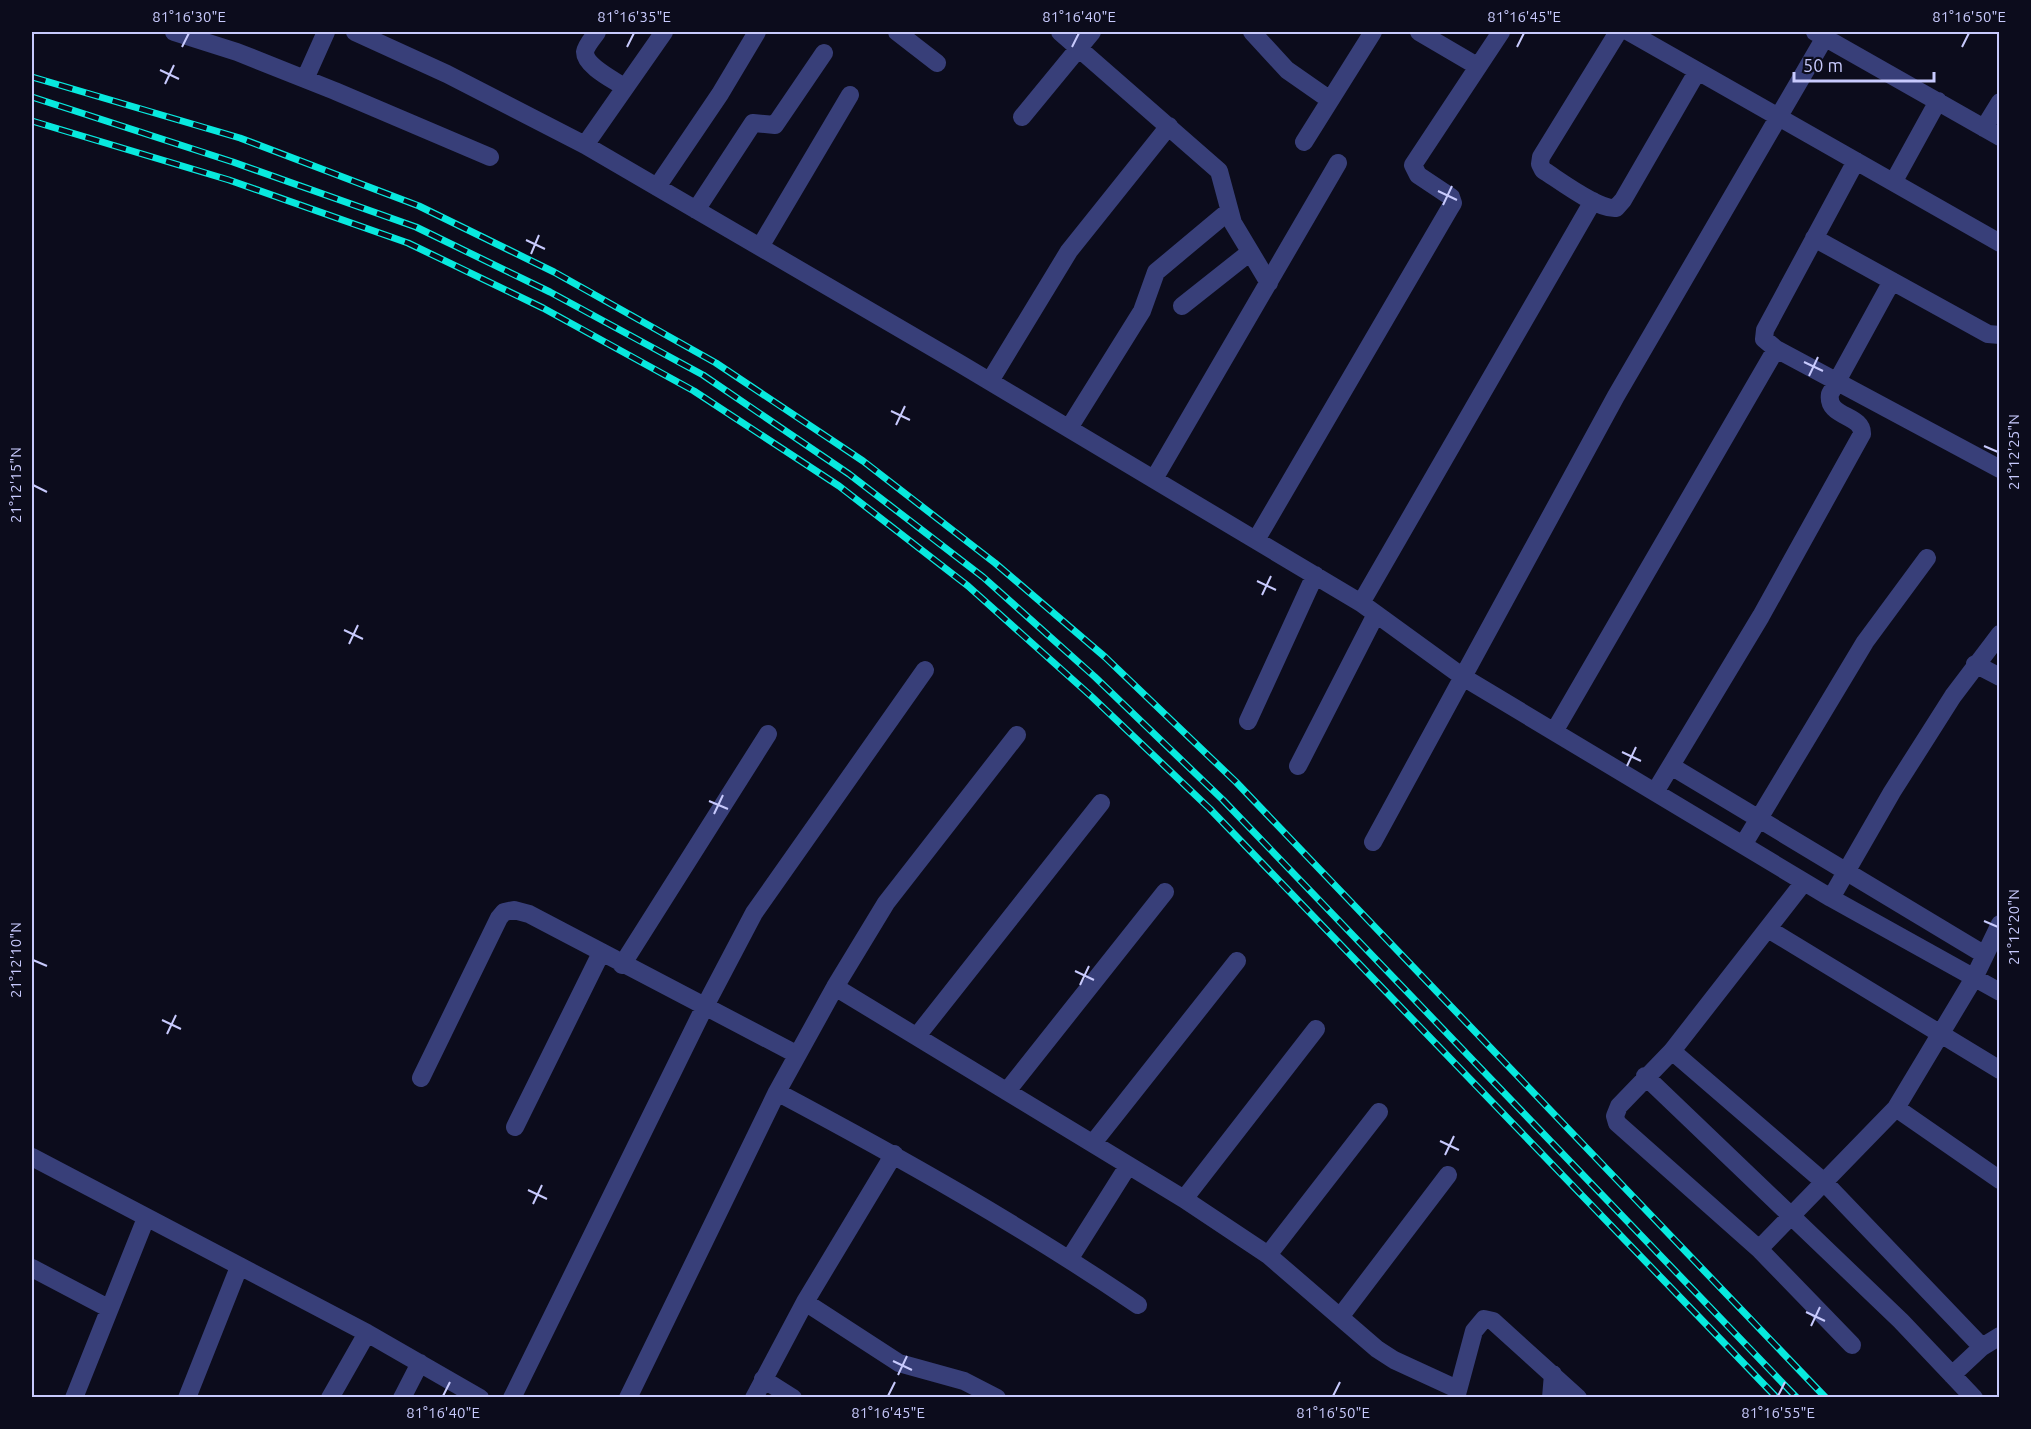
<svg xmlns="http://www.w3.org/2000/svg" width="2031" height="1429" viewBox="0 0 2031 1429" font-family="Ubuntu,sans-serif">
	<style>
		.lines { fill: none; stroke-linecap: round; stroke-linejoin: round }
		.minor { stroke: #383f79; stroke-width: 18 }
		.rail-casing { stroke: #08e9de; stroke-width: 7 }
		.rail { stroke: #0c0c1c; stroke-width: 4.5; stroke-dasharray: 14; stroke-linecap: butt }
		.ticks { fill: none; stroke: #c8cafd; stroke-width: 2 }
		.neatline { fill: none; stroke: #c8cafd; stroke-width: 2 }
		.ticks-label { font-size: 15px; text-anchor: middle; fill: #c8cafd }
	</style>
	<rect width="100%" height="100%" fill="#0c0c1c"/>
	<g class="lines">
		<path class="minor" d="M174 32 237 52 335 91 490 157
			M355 32 447 74 585 145 959 363 1361 603 1463 677 1831 898 2000 992
			M597 32C594 37 586 45 585 52 585 66 614 80 624 87
			M897 32 937 63
			M1060 32 1219 171 1233 223 1269 283
			M1252 32 1287 70 1330 100
			M1419 32 1477 66
			M1618 32 1541 157 1540 164 1543 170C1559 180 1598 210 1616 208L1623 200 1697 72
			M1629 32 2000 243
			M1815 32 2000 137
			M305 79 326 32
			M1022 117 1092 32
			M1984 128 2000 102
			M1304 142 1373 32
			M585 145 664 32
			M1856 161 1765 330 1764 339 1776 349 2000 469
			M1894 181 1938 101
			M657 187 720 94 757 32
			M696 210 753 123 775 125 824 53
			M1814 238 1988 334 2000 335
			M760 247 850 95
			M1182 306 1249 253
			M990 381 1069 251 1169 126
			M1069 428 1142 311 1156 272 1229 211
			M1154 479 1338 163
			M1256 540 1450 208 1453 203 1451 197 1418 175 1413 165 1501 32
			M1361 603 1593 201
			M1975 664 2000 677
			M1248 721 1315 575
			M1555 730 1776 349
			M1298 766 1376 614
			M1671 766 1985 955
			M1655 792 1761 616 1862 434C1863 414 1826 418 1830 394L1892 281
			M1373 842 1616 396 1828 32
			M1743 845 1865 642 1927 558
			M1804 882 1672 1051 1619 1106 1615 1116 1617 1123 1759 1249 1852 1345
			M1831 898 1892 792 1953 696 2000 634
			M1768 929 2000 1070
			M622 965 768 734
			M835 987 1184 1199 1268 1255 1377 1349 1394 1360 1457 1389
			M917 1036 1101 803
			M1672 1051 1824 1182 1982 1347
			M1645 1076 1901 1321 1974 1398
			M421 1078 499 918 504 912 514 910 529 914 796 1054
			M1007 1091 1165 892
			M777 1092C901 1158 1022 1226 1138 1305
			M1896 1108 2000 1180
			M515 1127 601 953
			M1093 1143 1237 961
			M32 1157 367 1333 480 1398
			M1184 1199 1316 1029
			M1759 1249 1896 1108 1974 978 2000 924
			M1268 1255 1379 1112
			M1070 1258 1128 1166
			M32 1268 108 1308
			M805 1302 899 1363 964 1381 997 1398
			M1340 1317 1448 1175
			M1952 1375 1982 1347 2000 1336
			M763 1379 793 1398
			M74 1398 146 1218
			M187 1398 239 1267
			M330 1398 367 1333
			M402 1398 420 1363
			M512 1398 704 1008 754 913 925 670
			M628 1398 777 1092 835 987 886 903 1017 735
			M754 1398 805 1302 894 1154
			M1456 1398 1474 1331 1484 1319 1493 1321 1578 1398
			M1551 1398 1553 1374"/>
		<defs>
			<path id="rail" d="M32 77 240 138 419 206 554 272 716 363 863 461 995 563 1105 657 1236 782 1826 1398
				M32 97 233 162 416 227 550 292 703 375 849 474 983 577 1095 677 1223 800 1797 1398
				M32 121 229 180 408 243 543 308 694 391 839 486 968 586 1091 696 1210 809 1777 1398"/>
		</defs>
		<use href="#rail" class="rail-casing"/>
		<use href="#rail" class="rail"/>
	</g>
	<path class="ticks" d="M182 47 189 33M627 47 634 33M1072 47 1079 33M1517 47 1524 33M1962 47 1969 33M160 70 179 79M165 84 174 65M1438 191 1457 200M1443 205 1452 186M526 240 545 249M531 254 539 235M1804 362 1823 371M1809 376 1818 357M891 411 910 420M896 425 905 406M1984 446 1998 452M33 485 47 492M1257 581 1276 590M1262 595 1271 576M344 630 363 639M349 644 358 625M1622 752 1641 761M1627 766 1636 747M709 801 728 809M714 814 723 795M1984 921 1998 927M33 960 47 966M1075 971 1094 980M1080 985 1089 966M162 1020 181 1029M167 1034 176 1015M1440 1141 1459 1150M1445 1155 1454 1136M528 1190 547 1199M533 1204 542 1185M1806 1312 1825 1321M1811 1326 1820 1307M893 1361 912 1370M898 1375 907 1356M443 1396 450 1382M888 1396 895 1382M1333 1396 1340 1382M1778 1396 1785 1382"/>
	<rect width="2031" height="1429" fill="none" stroke="#0c0c1c" stroke-width="66"/>
	<path d="M1794 72v9h140v-9" fill="none" stroke="#c8cafd" stroke-width="3"/>
	<text x="1803" y="72" font-size="18" fill="#c8cafd" stroke="#0c0c1c" stroke-width="4.5" paint-order="stroke">50 m</text>
	<rect x="33" y="33" width="1965" height="1363" class="neatline"/>
	<g class="ticks-label">
		<text x="189" y="22">81°16'30"E</text>
		<text x="634" y="22">81°16'35"E</text>
		<text x="1079" y="22">81°16'40"E</text>
		<text x="1524" y="22">81°16'45"E</text>
		<text x="1969" y="22">81°16'50"E</text>
		<text transform="translate(2014 452) rotate(-90)" y="5">21°12'25"N</text>
		<text transform="translate(16 485) rotate(-90)" y="5">21°12'15"N</text>
		<text transform="translate(2014 927) rotate(-90)" y="5">21°12'20"N</text>
		<text transform="translate(16 960) rotate(-90)" y="5">21°12'10"N</text>
		<text x="443" y="1418">81°16'40"E</text>
		<text x="888" y="1418">81°16'45"E</text>
		<text x="1333" y="1418">81°16'50"E</text>
		<text x="1778" y="1418">81°16'55"E</text>
	</g>
</svg>
